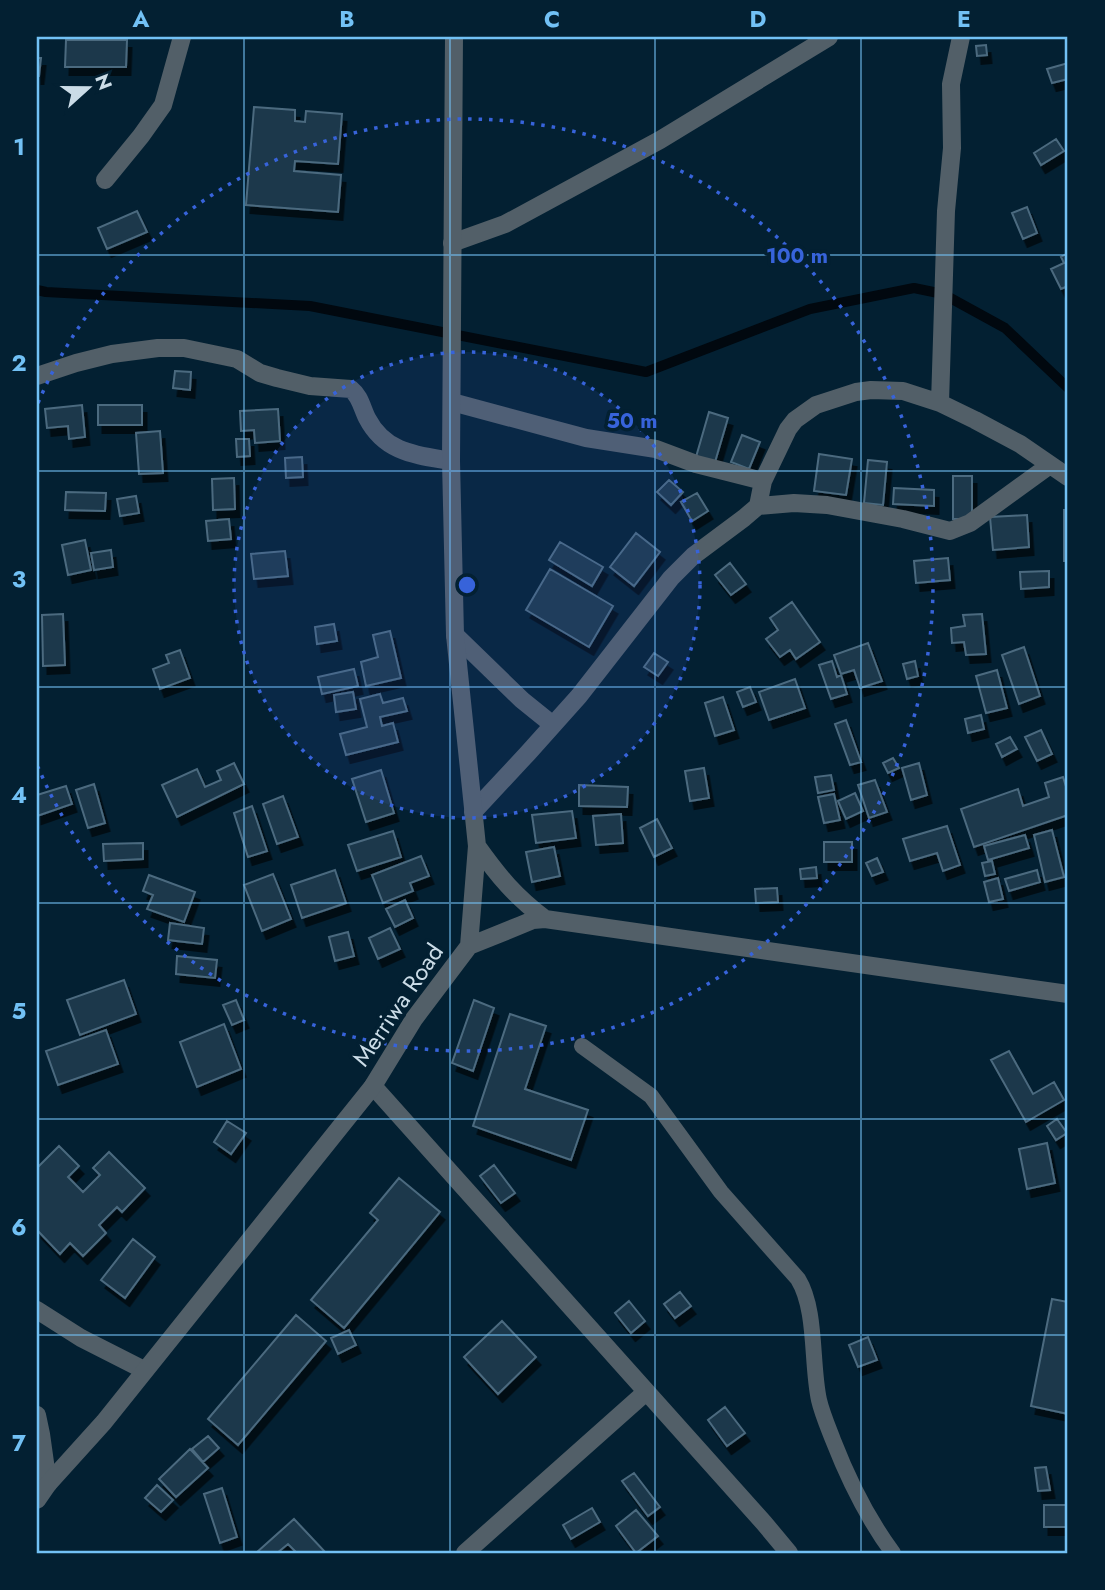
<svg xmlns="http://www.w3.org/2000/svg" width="1105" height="1590" viewBox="0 0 1105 1590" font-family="Jost,sans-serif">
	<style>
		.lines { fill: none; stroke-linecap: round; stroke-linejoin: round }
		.stream { stroke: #01080f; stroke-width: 10 }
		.building { fill: #1b384b; stroke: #4c6a7f; stroke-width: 2; filter: url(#shadow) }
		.service { stroke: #525f68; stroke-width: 16 }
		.minor { stroke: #525f68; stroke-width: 18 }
		.tertiary { stroke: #525f68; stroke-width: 18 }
		.grid { fill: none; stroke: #72c1f5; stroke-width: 2; stroke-opacity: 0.55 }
		.ring { fill: none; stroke: #3763da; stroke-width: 3.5; stroke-dasharray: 3.5 7 }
		.labels { text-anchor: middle; stroke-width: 7; stroke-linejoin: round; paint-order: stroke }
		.street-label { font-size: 24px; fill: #cbdce7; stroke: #032032 }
		.centre { fill: #3763da; stroke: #032032; stroke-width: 3.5 }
		.ring-label { font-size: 21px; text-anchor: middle; font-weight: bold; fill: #3763da; stroke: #032032; stroke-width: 7; stroke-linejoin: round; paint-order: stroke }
		.neatline { fill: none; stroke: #72c1f5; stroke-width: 2.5 }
		.grid-label { font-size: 23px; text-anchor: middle; font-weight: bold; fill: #72c1f5 }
	</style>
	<defs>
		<filter id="shadow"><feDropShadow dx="4.5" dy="8" stdDeviation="0" flood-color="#0009"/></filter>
	</defs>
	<rect width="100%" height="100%" fill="#032032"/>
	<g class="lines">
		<path class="stream" d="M37 290 46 292 310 306 646 372 810 309 914 288 943 294 1005 328 1068 388"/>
	</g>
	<path class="building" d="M66 40H127L126 67H65Z
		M986 45 987 55 977 56 976 46Z
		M37 58H41L39 76H37Z
		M1068 63V79L1052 83 1047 69Z
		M254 107 295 110V121L305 122 306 111 342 114 338 164 295 161 294 171 341 175 338 212 246 205Z
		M1056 139 1064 151 1041 165 1034 153Z
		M1027 207 1037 233 1023 239 1012 213Z
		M137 211 147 232 107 249 98 228Z
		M1068 253V286L1061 289 1051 269 1064 263 1061 257Z
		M175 371 191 372 190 390 173 388Z
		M82 405 85 437 69 439 68 426 47 428 45 409Z
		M98 405H142V425H98Z
		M278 409 280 441 255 443 254 430 241 431 240 411Z
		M709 412 728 418 715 462 696 457Z
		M160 431 163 473 139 474 136 433Z
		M742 435 760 442 749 469 731 462Z
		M236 439H249L250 456 237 457Z
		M819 454 852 459 846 495 814 491Z
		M302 457 303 477 286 478 285 458Z
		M868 460 887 462 883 505 864 503Z
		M953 476H972V519H953Z
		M234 478 235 509 213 510 212 479Z
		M669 480 683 492 671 505 657 492Z
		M894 488 934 490V506L893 504Z
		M66 492 106 493 105 511 65 510Z
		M697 493 708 511 692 521 681 502Z
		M136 496 139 513 120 516 117 499Z
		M1064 510H1068V561H1064Z
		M1027 515 1029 547 993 550 990 517Z
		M229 519 231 539 208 541 206 521Z
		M636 533 660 552 634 586 610 567Z
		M85 540 91 570 68 575 62 545Z
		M560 542 603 567 592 586 549 560Z
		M111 550 113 567 94 570 91 553Z
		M285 551 288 576 254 579 251 554Z
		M948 558 950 580 916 583 914 561Z
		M730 563 746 584 731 595 715 575Z
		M550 569 613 606 589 647 526 610Z
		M1049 571V587L1021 589 1020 572Z
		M792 602 820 642 796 659 790 650 780 657 766 639 778 630 770 618Z
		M63 614 65 665 43 666 42 615Z
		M982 614 986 654 966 655 964 642 952 643 951 628 965 626 963 615Z
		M334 624 337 641 317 644 315 627Z
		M390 631 401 678 366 686 361 662 378 657 373 635Z
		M868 643 882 681 860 688 854 670 841 674 834 655Z
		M1024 647 1040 696 1019 704 1002 655Z
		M180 650 190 678 160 689 153 669 169 663 166 655Z
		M654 653 668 662 658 676 644 667Z
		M832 661 837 677 841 675 847 694 831 699 819 665Z
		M915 661 918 676 907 679 903 664Z
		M354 669 358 686 322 694 318 677Z
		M997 670 1007 708 986 713 976 676Z
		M795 679 805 708 769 720 759 692Z
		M750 687 756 702 743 707 737 692Z
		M353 692 356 709 336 712 334 695Z
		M380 694 383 703 403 698 407 711 380 717 382 726 393 723 398 742 346 755 340 734 367 727 360 699Z
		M723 697 734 730 715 736 705 703Z
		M981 715 984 729 968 733 965 719Z
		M846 720 861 762 850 765 835 724Z
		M1041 730 1052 754 1037 761 1025 737Z
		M1010 737 1017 749 1002 757 996 744Z
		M893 758 899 768 888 773 883 763Z
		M234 763 244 784 177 817 162 785 197 769 205 787 221 780 217 771Z
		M919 763 927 795 911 800 902 768Z
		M704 768 709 798 690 801 685 771Z
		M381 770 394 813 366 822 352 779Z
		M831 775 834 790 818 793 815 777Z
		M1063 777 1068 793V815L974 847 961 809 1018 789 1023 806 1049 797 1045 783Z
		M875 780 887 812 869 818 858 785Z
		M94 784 105 823 88 828 76 790Z
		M579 785 628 787 627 807 579 806Z
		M66 786 72 804 37 816V795Z
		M855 793 863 811 846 819 838 801Z
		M834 794 840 820 824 823 818 797Z
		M283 796 298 837 277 844 263 804Z
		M252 806 267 851 248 857 234 813Z
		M572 811 576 838 536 843 532 815Z
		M621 814 623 843 596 845 593 816Z
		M657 819 672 848 654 857 640 828Z
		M947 826 960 865 943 871 937 853 910 861 903 839Z
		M1052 830 1064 877 1045 882 1034 835Z
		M393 831 401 857 357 871 348 845Z
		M1025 835 1029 848 988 860 984 846Z
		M824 842H852V862H824Z
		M143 843V859L104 861 103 844Z
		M554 847 560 876 532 882 526 852Z
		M421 856 429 876 410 883 413 891 383 903 372 875Z
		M877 858 883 872 872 876 866 863Z
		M992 861 995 874 985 876 982 863Z
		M816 867 817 878 801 879 800 869Z
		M335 870 346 903 302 918 291 885Z
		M1037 870 1040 882 1009 891 1005 879Z
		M273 874 291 919 262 931 244 885Z
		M149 875 195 892 184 922 147 909 153 895 143 891Z
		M998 878 1003 899 989 902 984 882Z
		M777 888 778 902 756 903 755 889Z
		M405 900 413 918 395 927 386 909Z
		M170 923 204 928 202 944 168 940Z
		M390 928 400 949 378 959 369 938Z
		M348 932 354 956 335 961 329 937Z
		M177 956 217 960 215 978 176 974Z
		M124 980 136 1014 80 1035 67 1000Z
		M236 1000 244 1020 232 1025 223 1005Z
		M474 1000 494 1008 473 1071 452 1063Z
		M510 1014 546 1026 525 1089 588 1110 571 1160 473 1126Z
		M224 1024 241 1069 197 1087 180 1042Z
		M106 1030 118 1064 58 1085 46 1051Z
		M1009 1051 1033 1094 1054 1082 1064 1100 1026 1122 991 1060Z
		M1057 1119 1067 1133 1056 1140 1047 1126Z
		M227 1121 246 1133 231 1154 214 1142Z
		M1047 1143 1055 1183 1027 1189 1019 1149Z
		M59 1146 79 1166 68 1177 83 1192 100 1175 93 1168 109 1152 145 1188 122 1212 117 1207 99 1225 106 1233 83 1256 70 1243 60 1254 37 1230V1168Z
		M494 1165 515 1193 501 1203 480 1176Z
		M399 1178 440 1212 344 1328 311 1300 378 1220 370 1213Z
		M133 1239 155 1257 125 1298 101 1280Z
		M680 1292 691 1306 675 1318 664 1304Z
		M1052 1299 1068 1302V1414L1031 1406Z
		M629 1301 645 1321 631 1333 615 1313Z
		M296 1315 326 1341 238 1445 208 1419Z
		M502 1321 536 1357 498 1394 464 1357Z
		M349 1330 356 1345 338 1354 331 1338Z
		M868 1337 877 1360 858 1367 849 1345Z
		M725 1407 745 1433 727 1446 708 1420Z
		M208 1436 219 1448 203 1462 192 1449Z
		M190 1449 208 1468 176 1497 159 1479Z
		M1046 1467 1050 1490 1038 1491 1035 1468Z
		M634 1473 660 1507 648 1516 622 1481Z
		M157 1485 173 1500 161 1512 145 1498Z
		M222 1488 237 1537 220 1543 204 1494Z
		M1044 1505H1068V1527H1044Z
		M592 1508 600 1522 571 1539 563 1525Z
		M636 1510 658 1536 636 1553 616 1526Z
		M294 1519 326 1553H297L288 1544 277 1553H256Z"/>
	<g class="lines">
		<path class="service" d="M582 1046 651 1096 721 1192 798 1279C817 1310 811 1363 819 1400 822 1413 828 1427 833 1440 849 1481 867 1518 893 1553"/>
		<path class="minor" d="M105 180 141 136 163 105 182 37
			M452 243 505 224 660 140 829 37
			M37 376 76 363 112 354 158 348H184L237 359 260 373 277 378 310 386 351 389C360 396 362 408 367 418 385 453 416 455 451 461
			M452 402 586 438 656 449 696 464 763 481
			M940 403 946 211 952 148 951 84 961 37
			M758 506 794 503 827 505 903 519 950 531 970 523 1050 465
			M455 635 522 700 553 725
			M473 812 528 753 579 696 671 578 693 556 744 518 758 506 763 481 788 429 795 420 816 405 856 392 871 390 903 391 940 403 975 420 1020 444 1068 477
			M373 1086 764 1523 789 1553
			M37 1310 81 1338 144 1370
			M37 1415 41 1434 48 1484
			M465 1553 646 1392"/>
		<path class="tertiary" d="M454 37 451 461 455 635 477 846 469 946
			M477 846C499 877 515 896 545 919
			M37 1500 48 1484 104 1422 373 1086 414 1019 469 946 521 925 533 920 545 919 1068 994"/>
	</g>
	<path class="grid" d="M244 37V1553M450 37V1553M655 37V1553M861 37V1553M37 255H1068M37 471H1068M37 687H1068M37 903H1068M37 1119H1068M37 1335H1068"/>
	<circle cx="467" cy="585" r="233" fill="#3763da" fill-opacity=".12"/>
	<g class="ring">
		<circle cx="467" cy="585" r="233"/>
		<path d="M38 403A466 466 0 1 1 38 767"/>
	</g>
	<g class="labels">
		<g class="street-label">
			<text transform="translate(398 1005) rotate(-56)" y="8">Merriwa Road</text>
		</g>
	</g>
	<circle cx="467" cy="585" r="10" class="centre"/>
	<g class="ring-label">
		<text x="797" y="263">100 m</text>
		<text x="632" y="428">50 m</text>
	</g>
	<rect width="1105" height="1590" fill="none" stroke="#032032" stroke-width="77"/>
	<g transform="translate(88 88) rotate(69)" stroke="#032032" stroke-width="5" paint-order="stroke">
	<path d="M0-5L12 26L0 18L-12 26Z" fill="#cbdce7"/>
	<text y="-10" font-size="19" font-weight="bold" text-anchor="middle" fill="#cbdce7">N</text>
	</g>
	<rect x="38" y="38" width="1028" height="1514" class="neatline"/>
	<g class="grid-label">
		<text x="141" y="27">A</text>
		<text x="347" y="27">B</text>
		<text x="552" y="27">C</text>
		<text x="758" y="27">D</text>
		<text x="964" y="27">E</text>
		<text x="19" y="155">1</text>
		<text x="19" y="371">2</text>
		<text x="19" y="587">3</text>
		<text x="19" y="803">4</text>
		<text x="19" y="1019">5</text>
		<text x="19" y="1235">6</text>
		<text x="19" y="1451">7</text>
	</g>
</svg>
